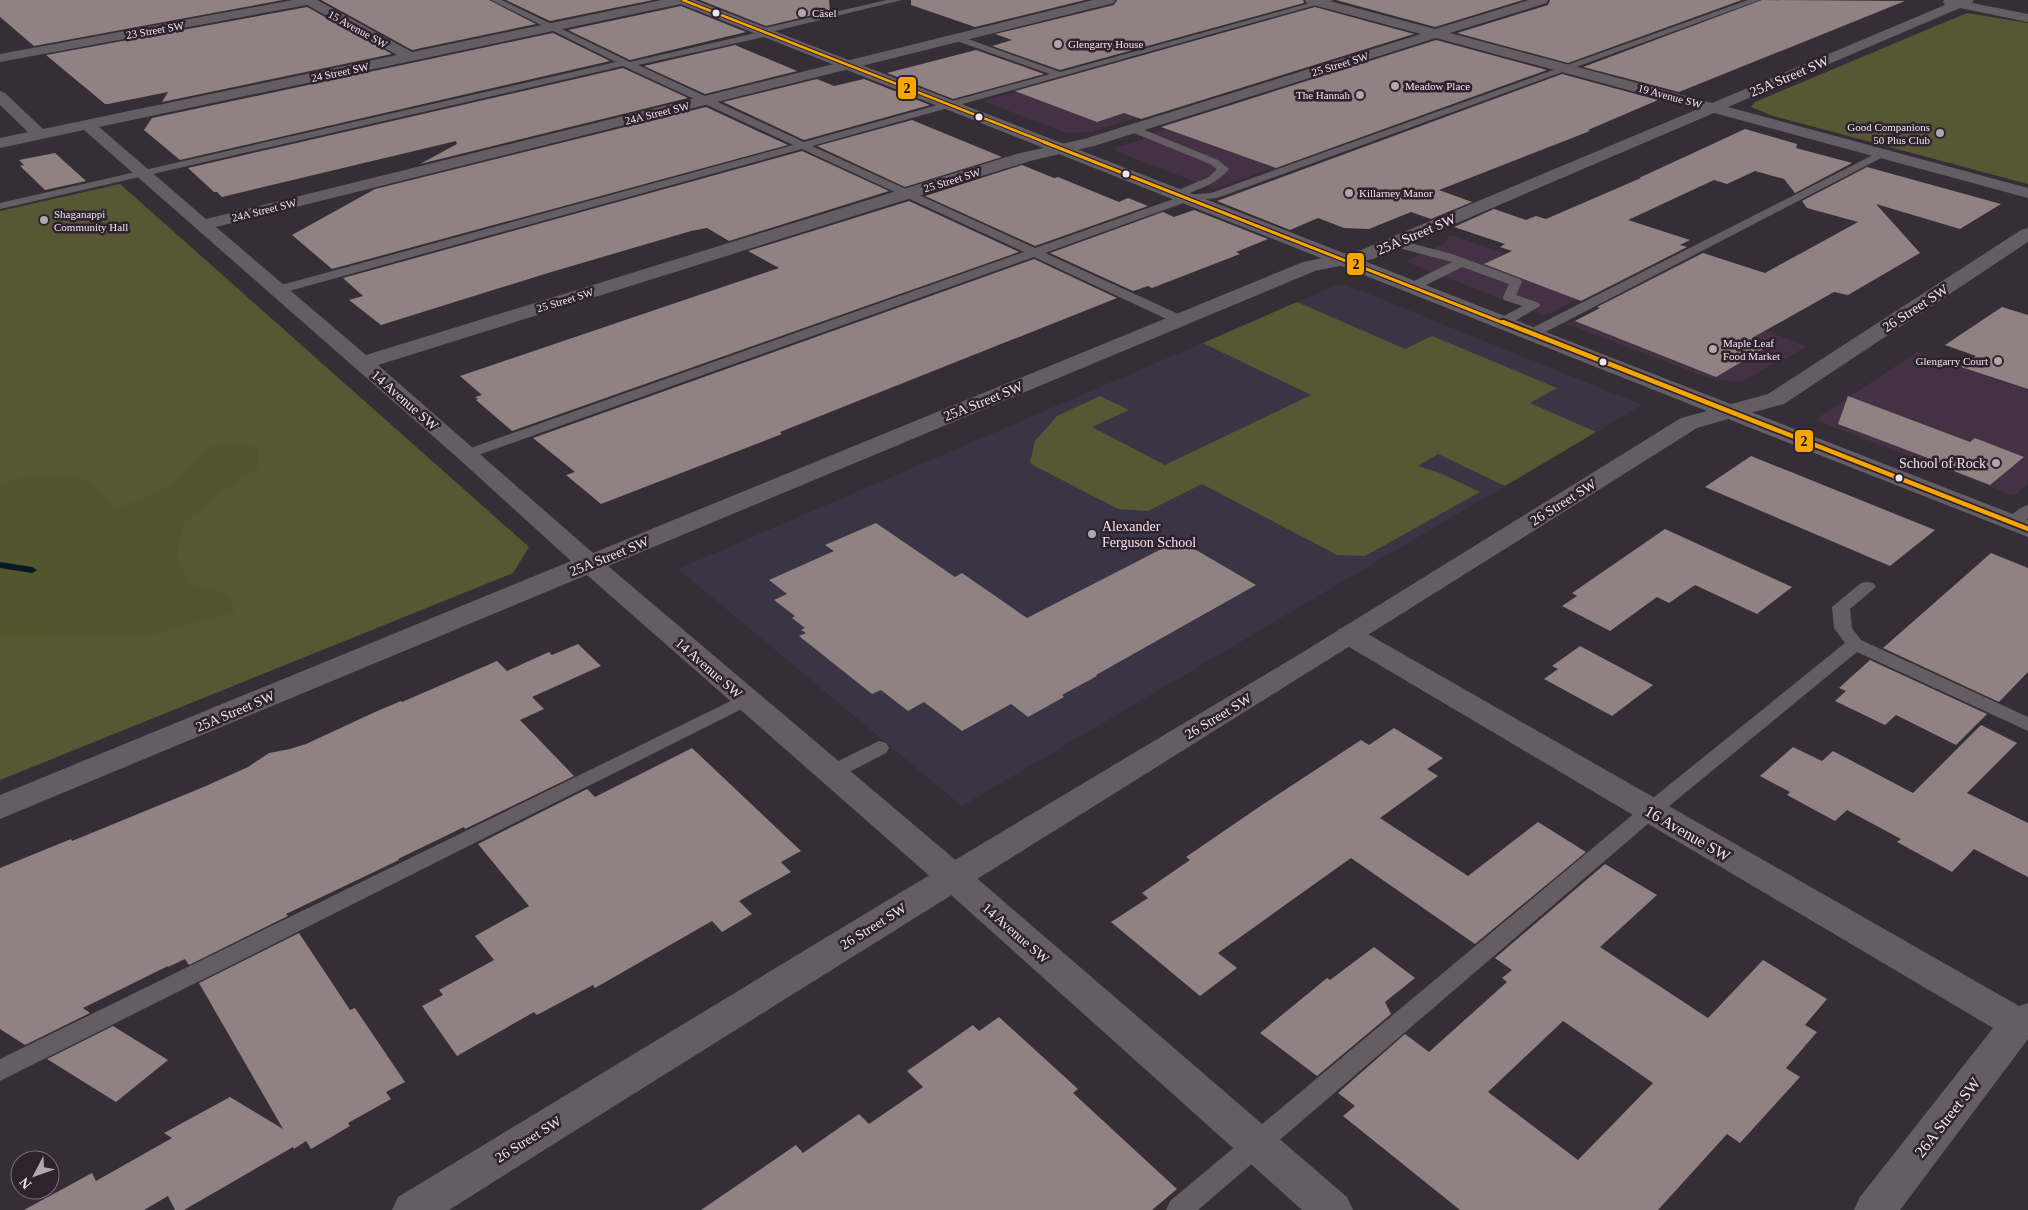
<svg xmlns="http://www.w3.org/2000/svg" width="2028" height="1210" viewBox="0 0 2028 1210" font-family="Georgia,serif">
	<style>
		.built { fill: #443144 }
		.education { fill: #393545 }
		.green { fill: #565833 }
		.forest { fill: #53552c }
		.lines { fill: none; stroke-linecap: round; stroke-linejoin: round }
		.stream { fill: #051a26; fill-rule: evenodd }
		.building { fill: #908182; fill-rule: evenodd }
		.lane { fill: #645e64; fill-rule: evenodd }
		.street { fill: #645e64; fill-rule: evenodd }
		.secondary { fill: #645e64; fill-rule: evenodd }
		.bus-1-far2-casing { stroke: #2f222f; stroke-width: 4.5 }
		.bus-1-far1-casing { stroke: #2f222f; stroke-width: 5.5 }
		.bus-1-casing { stroke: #2f222f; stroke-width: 8 }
		.bus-1-far2 { stroke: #f7a600; stroke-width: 2.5 }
		.bus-1-far1 { stroke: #f7a600; stroke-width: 3 }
		.bus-1 { stroke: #f7a600; stroke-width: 4.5 }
		.bus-dot { fill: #f0e6ef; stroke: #2f222f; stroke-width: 2 }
		.poi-dot { fill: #afa6ae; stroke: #2f222f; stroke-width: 2 }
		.labels { text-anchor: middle; stroke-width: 5; stroke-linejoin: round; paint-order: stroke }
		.far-poi-label { font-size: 11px; fill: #f0e6ef; stroke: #2f222f; text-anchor: start }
		.far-street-label { font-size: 11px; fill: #f0e6ef; stroke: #2f222f }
		.street-label { font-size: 14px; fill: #f0e6ef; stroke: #2f222f }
		.poi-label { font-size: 14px; fill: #f0e6ef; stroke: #2f222f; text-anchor: end }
		.near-street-label { font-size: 16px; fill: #f0e6ef; stroke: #2f222f }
		.line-badge { stroke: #2f222f; stroke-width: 2 }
		.pale-badge-label { font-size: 14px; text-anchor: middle; font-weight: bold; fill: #111 }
	</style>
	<rect width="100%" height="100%" fill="#362e36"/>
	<path class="built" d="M1061 79 1155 112 1092 132 1066 133 983 101Z
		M1233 108 1342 144 1214 189 1118 152 1114 148 1141 140 1144 136Z
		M1453 235 1600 288 1545 316 1409 263 1408 260 1444 244 1449 236Z
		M1639 287 1693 305 1807 346 1786 359 1782 358 1742 382 1708 378 1567 324Z
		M1917 352 2028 390V484L2014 496 1820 422 1819 417Z"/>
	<path class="education" d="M1344 284 1642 405 962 806 678 569 1337 285Z"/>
	<path class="green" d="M1967 13 2028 23V184L1770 115 1751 107 1755 102Z
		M120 184 529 547 513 573 0 780V211Z
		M1297 302 1405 349 1432 336 1557 388 1530 403 1596 432 1505 486 1438 454 1418 466 1440 473 1480 492 1365 556 1337 555 1202 484 1148 511 1118 509 1033 465 1030 462 1035 441 1057 416 1100 396 1129 410 1092 427 1165 465 1311 395 1203 343Z"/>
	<path class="forest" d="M216 444 259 447 258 468 214 497 184 523 177 555 190 584 229 594 235 612 152 634 0 636V484L36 474 80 477 98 490 117 509 163 490Z"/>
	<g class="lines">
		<path class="stream" d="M0 562 32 567 37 570 32 573 0 568Z"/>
	</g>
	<path class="building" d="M0 0H283L34 46 0 17Z
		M321 0H489L536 24 412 50Z
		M506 0H653L550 21Z
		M700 0H829L830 11 766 26Z
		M911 0H1085L975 27 911 5Z
		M1117 0H1303L1304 3 1060 70 992 46 1012 40 995 34 1114 5Z
		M1336 0H1523L1435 27Z
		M1550 0H1742L1568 63 1457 33 1548 5Z
		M1762 0 1905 1 1679 92 1583 67Z
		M681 6 746 32 630 60 568 30Z
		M307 7 392 54 162 102 168 92 108 104H105L46 55Z
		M1315 7 1414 34 1141 119 1124 113 1097 122 1015 91Z
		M553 33 610 61 180 160 144 130 152 118Z
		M1436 40 1547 70 1276 168 1161 127Z
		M735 45 797 71 705 94 644 66Z
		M976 50 1044 74 953 99 887 73Z
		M623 68 688 98 420 164 457 144 456 141 222 197 217 192H214L188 168Z
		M1562 74 1658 100 1588 130 1590 131 1439 190 1472 202 1431 219 1411 212 1369 229 1344 228 1318 218 1290 230 1217 201Z
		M817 79 834 86 864 79 930 105 804 140 723 102Z
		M706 107 788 145 332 269 292 235 375 189Z
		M912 120 1002 157 905 187 817 146Z
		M1745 129 1797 144 1796 148 1852 163 1795 193 1784 179 1755 171 1727 184 1714 180 1628 220 1690 240 1680 245 1687 247 1581 301 1484 264 1512 251 1500 247 1505 244 1454 227 1494 209 1526 220 1536 216 1546 219 1641 178H1639Z
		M802 151 889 191 729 241 707 228 691 231 548 273 381 325 349 300 363 296 343 278Z
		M55 153 86 181 45 190 20 166 24 165 19 160Z
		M1022 165 1054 178 1058 177 1119 202 1128 198 1148 206 1035 246 925 196Z
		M1867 167 2001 204 1960 229 1876 204 1920 253 1848 295 1834 292 1752 338 1770 345 1716 377 1575 321 1600 308 1597 307 1703 253 1765 273 1858 222 1807 208 1802 201Z
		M909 201 1019 252 512 431 476 400 478 399 475 397 482 395 460 376 779 268 748 251Z
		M1194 210 1268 239 1236 252 1240 254 1152 288 1148 286 1133 291 1050 253 1163 212 1174 217Z
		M1034 259 1117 298 780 432 782 434 601 504 566 475 575 472 533 438Z
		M2002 307 2028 315V389L1961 367 1976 356 1945 345Z
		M1848 396 1970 442 1975 438 2024 457 1990 485 1954 471 1957 469 1838 424Z
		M1751 456 1935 530 1890 566 1705 487Z
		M876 523 955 577 962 573 1027 618 1179 540 1256 585 1096 675 1097 676 1062 695 1064 697 1028 717 1011 704 962 731 924 702 908 711 881 690 872 694 799 636 806 633 801 630 805 628 792 618 795 616 774 600 787 594 769 580 834 551 825 545Z
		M1665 529 1792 587 1757 614 1695 585 1669 603 1657 597 1610 631 1562 606 1577 596 1572 593Z
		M1991 553 2028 568V672L1999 702 1883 648Z
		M578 644 601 666 532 697 544 709 520 720 574 776 465 829 464 827 398 859 399 860 286 914 288 916 189 965 185 959 168 967V966L83 1008 90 1013 25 1045 0 1029V868L71 839 72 841 206 786 248 767 269 753 290 749 306 744 375 712 401 701 402 702 497 661 507 671 549 652 552 655Z
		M1580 646 1653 685 1612 716 1544 679 1558 669 1552 666Z
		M1870 660 1987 714 1956 745 1896 715 1885 725 1835 701 1846 691 1839 688Z
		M1981 725 2017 743 1967 793 2028 823V877L1974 849 1952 872 1897 842 1901 839 1847 810 1835 821 1787 795 1790 792 1760 776 1793 747 1822 761 1833 751 1913 793Z
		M1394 728 1443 758 1427 769 1438 776 1380 818 1468 876 1538 822 1586 852 1475 944 1351 858 1218 953 1237 968 1200 996 1111 922 1148 898 1142 893 1190 860 1186 857 1259 807 1361 740 1369 745Z
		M692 748 801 851 781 862 791 872 739 901 752 914 722 932 712 921 595 988 593 985 537 1015 534 1012 457 1056 422 1006 443 995 439 990 494 960 475 936 529 906 478 844 587 789 595 797Z
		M1605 864 1657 895 1600 947 1708 1018 1763 960 1827 999 1805 1025 1817 1032 1786 1068 1800 1077 1740 1143 1727 1134 1658 1210H1460L1343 1116 1355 1106 1338 1093 1405 1034 1429 1052 1507 982 1502 978 1512 970 1495 958ZM1563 1021 1653 1083 1578 1160 1488 1092Z
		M299 933 350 1010 355 1008 405 1082 386 1092 391 1099 348 1123 350 1126 311 1149 306 1141 294 1149 293 1147 184 1210H175L168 1196 144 1210H24L92 1173 96 1181 172 1138 164 1133 230 1097 283 1129 199 983Z
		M1374 947 1415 978 1385 1002 1391 1014 1317 1076 1260 1033 1327 978 1330 980Z
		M999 1017 1078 1089 1073 1093 1177 1189 1152 1210H701L796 1145 803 1153 859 1114 869 1124 923 1087 907 1071 973 1025 979 1031Z
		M113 1026 168 1060 116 1102 47 1059Z"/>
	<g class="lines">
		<path class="lane" d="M491 0H502L630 62 760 32V29L887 0H902L771 32V35L768 36 638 65 804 142 1050 74 954 40V36H960L1060 72 1321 0H1334L812 146 1035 248 1179 197 1174 196 1172 194 1174 192 1209 177 1217 169 1210 164 1129 131V127H1137L1218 160 1229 169C1218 183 1201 188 1185 195L1211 193 1748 0H1760L1217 198 1189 201 1045 253 1185 317 1187 320 1185 323H1175L1034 257 467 459 462 457 459 454 462 451 1024 252 802 149 282 293H274L272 290 274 287 793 145 623 66 0 209V203L616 62Z
			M1881 151 1886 154 1885 156 1536 337 1531 338 1524 334 1526 331Z
			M1395 239 1452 254 1520 279 1522 282 1516 295 1539 303 1540 306 1508 325H1498L1496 322 1498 319 1523 306 1504 300 1503 297 1509 284 1462 267 1416 290H1408L1406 287 1408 284 1452 262 1391 246 1389 243 1391 240Z
			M2028 505V518L2019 526H2007L2005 523C2010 516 2019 507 2028 505Z
			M1867 582 1873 583 1876 587 1850 609 1852 628 1861 640 2028 717V731L1857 652 1657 816 1198 1210H1166L1170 1201 1643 806 1845 643 1834 628 1832 607 1861 583Z
			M745 694 752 696 754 700 752 704 0 1081V1059Z
			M879 741 886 743 889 748 886 753 838 778 831 780 824 778 821 773 824 768Z"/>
		<path class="street" d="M293 0H317L412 52 662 0H687L681 4 99 127 206 219 1093 0H1115L1114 3 216 227 366 355 1020 153 1084 139 1421 34 1306 3 1305 0H1326L1435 29 1529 0H1548L1547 3 1450 33 1712 103 1945 5 1943 2 1944 0H1974L1972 3 2028 14V22L1960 8 1728 107 2028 188V198L1714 113 1373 259 1315 271 608 566 965 868 1347 1197 1353 1210H1302L941 886 587 575 0 819V795L571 561 459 459 84 130 0 148V138L28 132 0 105V91L5 93 43 129 397 55 307 5 0 62V54ZM1436 38 1698 109 1361 250 1303 262 593 553 378 365 1030 161 1094 146Z
			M2028 228V242L1784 404 1728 419 1720 417 1717 412 1720 407 1768 394 2021 230Z
			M1349 626 1359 629 2019 1006 2028 1003V1039L1900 1210H1854L1860 1197 1993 1028 1339 641 1335 635 1339 629Z"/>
		<path class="secondary" d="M677 0H695L2028 520V537L1728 419 1697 428C1282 690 865 948 449 1210H392L398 1197 883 903 1308 649 1681 418 1707 411 678 3Z"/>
		<defs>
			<path id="bus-1-far2" d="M683 0 1047 143"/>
			<path id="bus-1-far1" d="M1044 142 1506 324"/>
			<path id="bus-1" d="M1503 322 2028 529"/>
		</defs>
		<use href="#bus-1-far2" class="bus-1-far2-casing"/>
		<use href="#bus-1-far1" class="bus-1-far1-casing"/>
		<use href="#bus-1" class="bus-1-casing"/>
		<use href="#bus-1-far2" class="bus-1-far2"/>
		<use href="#bus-1-far1" class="bus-1-far1"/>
		<use href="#bus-1" class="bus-1"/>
	</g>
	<g class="bus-dot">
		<circle cx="716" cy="13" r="4.5"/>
		<circle cx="979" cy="117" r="4.5"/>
		<circle cx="1126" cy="174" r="4.5"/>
		<circle cx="1603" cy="362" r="4.5"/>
		<circle cx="1899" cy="478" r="4.5"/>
	</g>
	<g class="poi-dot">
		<circle cx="802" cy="13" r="5"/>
		<circle cx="1058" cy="44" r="5"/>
		<circle cx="1395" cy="86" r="5"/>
		<circle cx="1360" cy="95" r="5"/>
		<circle cx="1940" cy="133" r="5"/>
		<circle cx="1349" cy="193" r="5"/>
		<circle cx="44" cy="220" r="5"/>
		<circle cx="1713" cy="349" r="5"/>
		<circle cx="1998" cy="361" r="5"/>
		<circle cx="1996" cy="463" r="5"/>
		<circle cx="1092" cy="534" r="5"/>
	</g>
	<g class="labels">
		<g class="far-poi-label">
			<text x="812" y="17">Cāsel</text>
			<text x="1068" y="48">Glengarry House</text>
			<text x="1405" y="90">Meadow Place</text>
			<text x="1350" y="99" text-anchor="end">The Hannah</text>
			<text x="1930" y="131" text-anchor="end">Good Companions<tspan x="1930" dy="13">50 Plus Club</tspan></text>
			<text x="1359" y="197">Killarney Manor</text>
			<text x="54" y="218">Shaganappi<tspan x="54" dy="13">Community Hall</tspan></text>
			<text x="1723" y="347">Maple Leaf<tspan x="1723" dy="13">Food Market</tspan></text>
			<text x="1988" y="365" text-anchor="end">Glengarry Court</text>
		</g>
		<g class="far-street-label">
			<text transform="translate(358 29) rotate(29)" y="4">15 Avenue SW</text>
			<text transform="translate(155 30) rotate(-10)" y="4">23 Street SW</text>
			<text transform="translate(1340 64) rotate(-17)" y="4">25 Street SW</text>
			<text transform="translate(340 72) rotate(-12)" y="4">24 Street SW</text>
			<text transform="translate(1670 96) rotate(15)" y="4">19 Avenue SW</text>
			<text transform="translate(657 113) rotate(-14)" y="4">24A Street SW</text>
			<text transform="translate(952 180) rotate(-17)" y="4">25 Street SW</text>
			<text transform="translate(264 210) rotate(-14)" y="4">24A Street SW</text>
			<text transform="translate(565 300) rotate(-17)" y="4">25 Street SW</text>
		</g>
		<g class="street-label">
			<text transform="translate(1789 76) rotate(-23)" y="5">25A Street SW</text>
			<text transform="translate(1416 234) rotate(-23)" y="5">25A Street SW</text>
			<text transform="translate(1915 308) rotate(-33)" y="5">26 Street SW</text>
			<text transform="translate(405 400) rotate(41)" y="5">14 Avenue SW</text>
			<text transform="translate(983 401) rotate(-22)" y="5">25A Street SW</text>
			<text transform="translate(1563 502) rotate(-32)" y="5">26 Street SW</text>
			<text transform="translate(609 556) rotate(-22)" y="5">25A Street SW</text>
			<text transform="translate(709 668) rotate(41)" y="5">14 Avenue SW</text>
			<text transform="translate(235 711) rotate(-23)" y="5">25A Street SW</text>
			<text transform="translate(1218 716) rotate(-31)" y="5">26 Street SW</text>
			<text transform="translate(873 926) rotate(-32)" y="5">26 Street SW</text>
			<text transform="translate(1016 933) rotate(41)" y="5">14 Avenue SW</text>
			<text transform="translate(528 1139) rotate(-32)" y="5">26 Street SW</text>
		</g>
		<g class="poi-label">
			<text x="1986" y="468">School of Rock</text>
			<text x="1102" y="531" text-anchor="start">Alexander<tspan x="1102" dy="16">Ferguson School</tspan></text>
		</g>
		<g class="near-street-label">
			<text transform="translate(1688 833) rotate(30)" y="6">16 Avenue SW</text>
			<text transform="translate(1947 1117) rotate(-52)" y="6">26A Street SW</text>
		</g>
	</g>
	<g class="line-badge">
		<rect x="897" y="76" width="20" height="24" rx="5" fill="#f7a600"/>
		<rect x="1346" y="252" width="19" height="24" rx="5" fill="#f7a600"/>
		<rect x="1794" y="429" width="20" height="24" rx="5" fill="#f7a600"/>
	</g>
	<g class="pale-badge-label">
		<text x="907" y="93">2</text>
		<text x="1356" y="269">2</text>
		<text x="1804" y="446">2</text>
	</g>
	<g transform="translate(35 1175) rotate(229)"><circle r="24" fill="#2f222f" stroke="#7c707c"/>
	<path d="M0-4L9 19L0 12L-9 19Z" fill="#afa6ae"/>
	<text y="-8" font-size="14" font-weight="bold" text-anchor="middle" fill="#f0e6ef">N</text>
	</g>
</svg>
